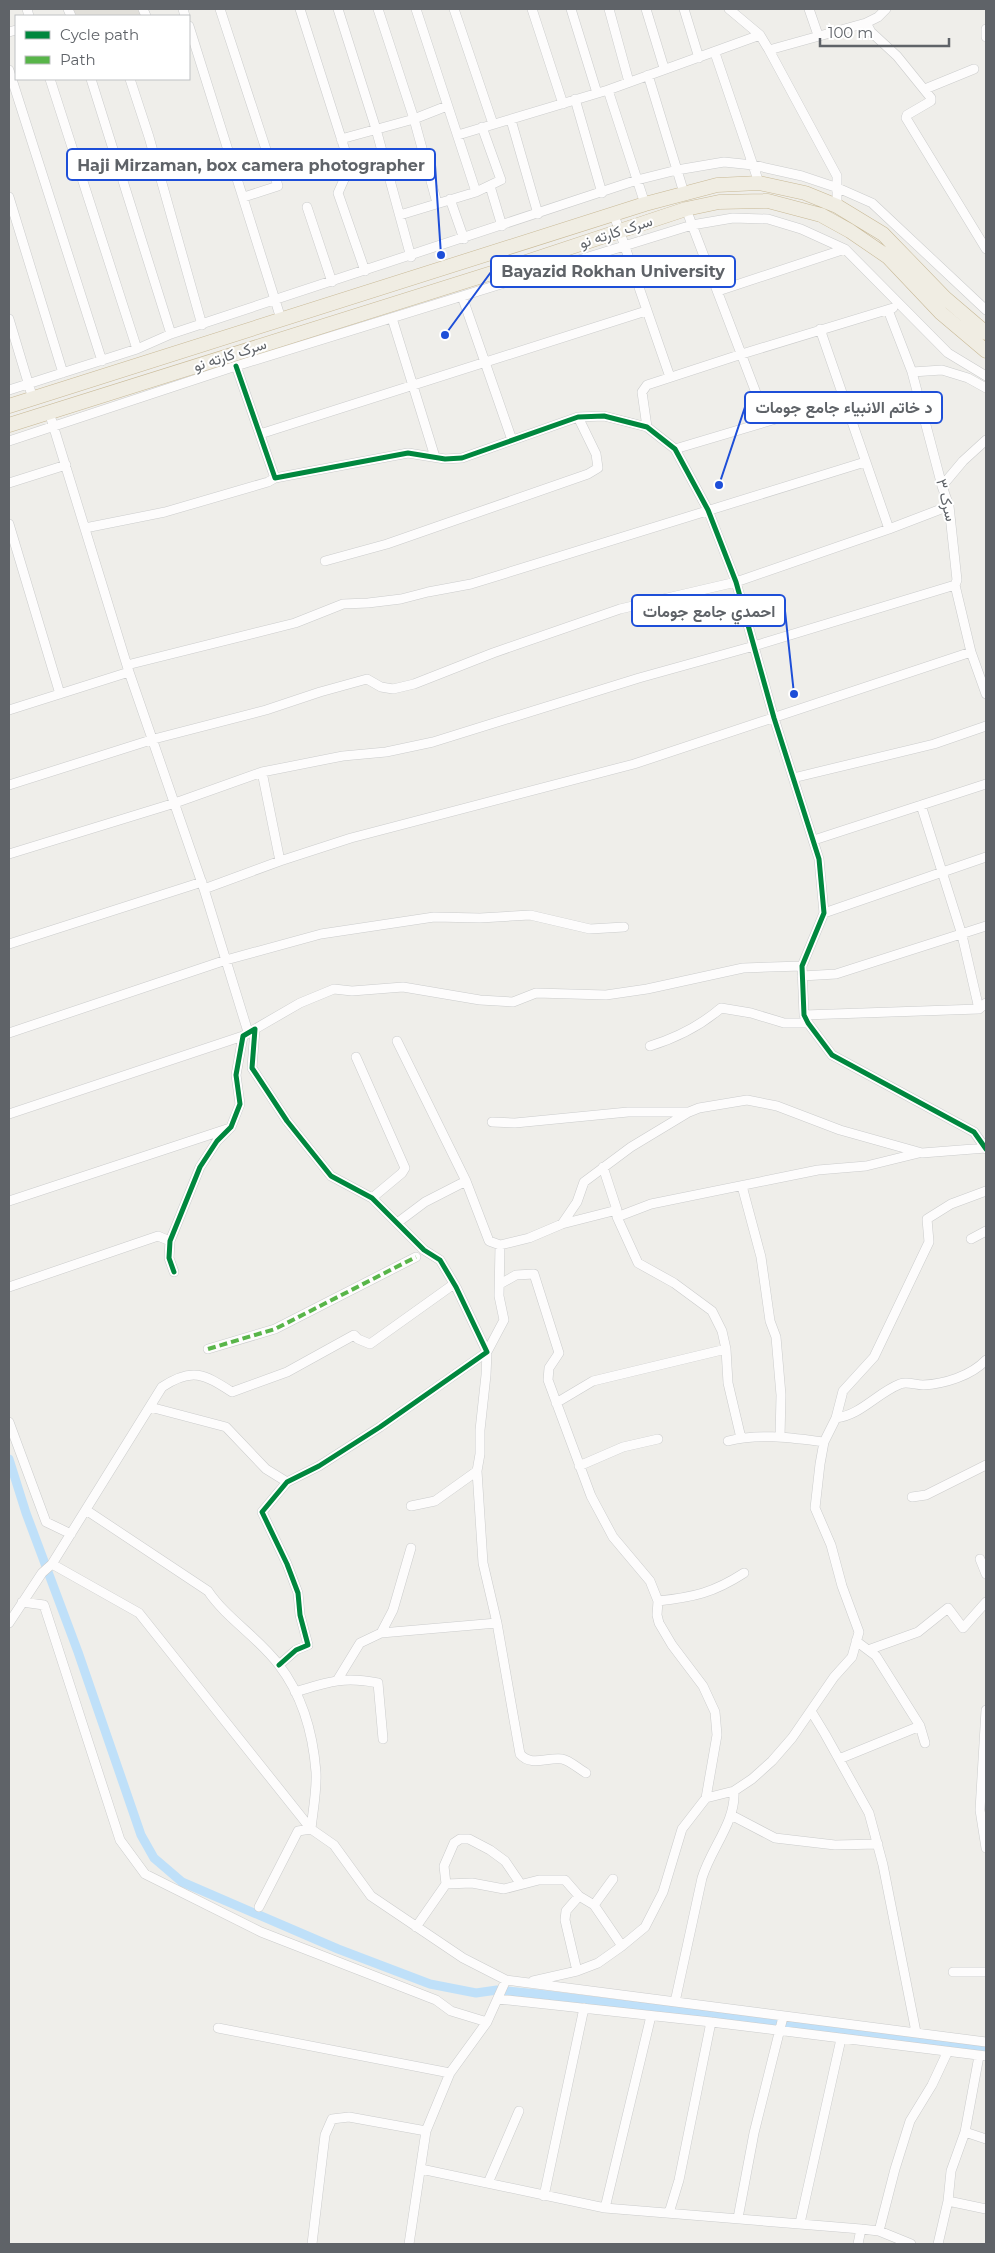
<svg xmlns="http://www.w3.org/2000/svg" width="995" height="2253" viewBox="0 0 995 2253" font-family="Montserrat,Vazirmatn,sans-serif">
	<style>
		.education { fill: #e2e0da }
		.lines { fill: none; stroke-linecap: round; stroke-linejoin: round }
		.canal { stroke: #bfe0f9; stroke-width: 9 }
		.minor-casing { stroke: #cbcccc; stroke-width: 10 }
		.highway-casing { stroke: #c8b996; stroke-width: 15 }
		.minor { stroke: #fdfcfc; stroke-width: 9 }
		.highway { stroke: #f0ede3; stroke-width: 14 }
		.quiet { stroke: #58b549; stroke-width: 4; stroke-dasharray: 8 4; stroke-linecap: butt }
		.cycleway-casing { stroke: #fff; stroke-width: 8 }
		.cycleway { stroke: #00873e; stroke-width: 5 }
		.labels { text-anchor: middle; stroke-width: 4; stroke-linejoin: round; paint-order: stroke }
		.street-label { font-size: 15px; fill: #5f6368; stroke: #fff }
		.leader { fill: none; stroke: #1d4ed8; stroke-width: 2 }
		.callout-dot { fill: #1d4ed8; stroke: #fff; stroke-width: 2 }
		.callout { fill: #fff; stroke: #1d4ed8; stroke-width: 2 }
		.callout-label { font-size: 16px; text-anchor: middle; font-weight: bold; fill: #5f6368 }
	</style>
	<rect width="100%" height="100%" fill="#efeeea"/>
	<path class="education" d="M73 9H141L144 16H76Z"/>
	<g class="lines">
		<path class="canal" d="M9 1459 26 1513 78 1652 141 1835 154 1858 182 1882 338 1949 430 1984 476 1993 497 1990 538 1994 986 2049"/>
		<defs>
			<path id="minor" d="M27 9 29 16
				M68 9 71 16
				M143 9 146 16
				M183 9 185 16
				M220 9 278 186 244 197
				M300 9 350 166 338 193 365 271
				M338 9 376 129 411 257
				M378 9 414 119 437 203
				M416 9 476 192
				M454 9 493 124
				M532 9 563 104
				M571 9 597 93
				M609 9 629 82
				M646 9 664 68
				M684 9 699 58
				M729 9 760 35 769 50 837 176V206
				M809 9 818 35
				M866 23 871 32 897 56 931 98V101L907 115 906 118 986 249
				M189 26 281 319
				M986 29V37
				M9 32 16 30
				M769 50 866 23 878 17 886 9
				M715 53 759 183
				M9 70 102 361
				M648 75 684 193
				M50 79 137 349
				M91 79 171 334
				M130 79 149 137 202 325
				M925 89 974 69
				M608 90 645 204
				M575 99 602 193
				M511 120 538 214
				M458 135 608 90 760 35
				M341 139 414 119 447 106
				M490 186 502 226
				M9 197 63 373
				M450 199 464 239
				M307 207 332 282
				M686 209 761 406 757 423
				M400 215 476 192 501 180 482 127
				M614 215 670 377
				M718 291 845 249
				M462 296 512 440
				M888 310 912 372 942 486 949 506 957 580 955 585 971 652 986 694
				M392 318 435 457
				M9 319 33 399
				M820 329 889 529
				M236 366 275 478 408 453 445 459 462 458 578 417 604 416 647 427 675 449 708 510 736 582 774 718 819 859 824 913 802 966 804 1015 808 1023 832 1055 974 1132 986 1149
				M912 372 942 370 968 378 986 388
				M9 390 137 349 171 334 637 180 677 170 724 162 753 165 802 176 838 188 872 203 986 310
				M49 412 129 672 204 889 248 1032
				M647 427 642 392 647 385 742 354 893 308
				M260 434 646 311
				M9 441 236 366 692 225 733 218 768 219 801 229 845 249 948 353 986 376
				M675 449 843 399
				M9 483 66 465
				M942 486 963 461 986 440
				M9 524 60 694
				M85 528 165 512 268 482 275 478
				M325 561 387 544 588 474 598 468 596 454 578 417
				M127 665 295 623 343 604 368 603 401 599 428 592 471 584 865 462
				M9 710 129 672
				M262 772 280 861
				M793 778 934 744 986 726
				M9 785 154 739 266 710 320 692 367 679 381 687 393 689 414 684 493 653 620 609 736 582 889 529 949 506
				M921 805 962 935 979 1009
				M814 840 986 784
				M9 854 175 803 262 772 343 756 386 752 433 742 639 678 754 646 955 585
				M204 889 280 861 351 838 634 764 971 652
				M824 913 986 857
				M9 944 202 882
				M802 976 836 974 986 926
				M804 1015 979 1009 986 1003
				M255 1029 300 1003 334 989 352 991 403 987 480 1000 513 1002 536 993 606 995 647 989 743 968 802 966
				M9 1033 226 960 321 934 434 917 480 918 530 915 590 929 624 927
				M397 1041 466 1181 489 1241 500 1245 529 1238 562 1224 617 1210
				M650 1046C676 1038 700 1026 721 1008L751 1013 784 1023H808
				M356 1057 405 1168 402 1173 372 1198
				M9 1114 243 1036
				M492 1122 515 1123 628 1112H689
				M603 1167 617 1210V1217L638 1263 674 1283 712 1311 722 1331 726 1349 728 1383 741 1438
				M742 1186 761 1257 770 1321 776 1337 781 1395 780 1437
				M9 1201 227 1129
				M617 1217 651 1204 818 1170 866 1166 919 1153
				M397 1223 425 1202 466 1181
				M562 1224 577 1202 584 1182 631 1147 689 1112 699 1108 747 1100 777 1106 840 1130 922 1153 986 1148
				M971 1239 986 1231
				M500 1245 499 1296 504 1320 487 1352 486 1375 480 1430V1454L477 1471 483 1563 497 1623 520 1754C531 1767 547 1757 562 1759 569 1760 579 1769 586 1773
				M174 1272 169 1258 170 1241 200 1167 217 1141 231 1127 240 1104 236 1075 243 1036 255 1029 252 1068 287 1121 331 1176 372 1198 424 1250 440 1260 456 1287 487 1352 380 1427 319 1466 287 1482 262 1512 287 1564 298 1593 300 1615 308 1645 296 1650 279 1665
				M500 1284 516 1275 534 1274 559 1353 549 1368 548 1380 591 1496 613 1537 650 1581 658 1601 657 1615 659 1623 672 1645 703 1686 715 1712 717 1735 706 1798
				M9 1287 158 1236 170 1241
				M208 1349 275 1329 416 1257
				M556 1403 593 1381 726 1349
				M150 1407 226 1427 266 1469 287 1482
				M836 1418C861 1415 877 1393 900 1384 907 1381 915 1385 923 1385 944 1384 971 1376 986 1360
				M9 1422 46 1522 71 1534
				M728 1441C760 1433 792 1438 824 1442
				M579 1466 623 1447 658 1439
				M912 1497 926 1495 986 1465
				M411 1506 435 1501 477 1471
				M86 1510 208 1591C227 1619 258 1637 279 1665 302 1695 313 1734 316 1772 317 1790 313 1810 311 1829L298 1831 259 1907
				M980 1559 986 1574
				M52 1564 139 1613 311 1829 334 1845 371 1896 463 1958 506 1980 521 1982 986 2042
				M658 1601C694 1597 713 1593 744 1573
				M22 1602 44 1605 120 1840 145 1874 261 1932 436 2000 451 2011 487 2022
				M9 1623 42 1573 52 1564 162 1387C192 1367 204 1374 232 1392L287 1372 354 1335 358 1339 370 1344 454 1284
				M381 1633 497 1623
				M856 1641 876 1656 920 1726 925 1743
				M868 1650 918 1632 948 1608 963 1628 986 1602
				M338 1679 360 1643 381 1633 393 1610 411 1548
				M295 1692C328 1682 343 1676 378 1683L383 1739
				M986 1710 980 1810 986 1848
				M811 1711 825 1734 869 1813 883 1865 916 2032
				M839 1759 920 1726
				M731 1815 775 1838 835 1845 878 1844
				M446 1884 472 1883 504 1889 539 1880H565L579 1896 594 1905 622 1946
				M594 1905 613 1879
				M416 1927 446 1884 444 1866 454 1843 460 1839H469L490 1850 505 1861 520 1883
				M577 1971 565 1920 566 1911 579 1896
				M953 1972H986
				M533 1981 577 1971 598 1963 622 1946 645 1927 663 1892 682 1829 706 1798 734 1791 752 1779 772 1761 792 1738 834 1677 852 1657 859 1632 842 1586 831 1545 815 1508 820 1464 824 1442 836 1418 843 1391 874 1357 929 1242 927 1219 951 1204 986 1191
				M498 1999 711 2022 986 2056
				M675 2002 702 1878C711 1848 736 1822 734 1791
				M218 2028 450 2073
				M965 2132 986 2139
				M421 2169 605 2208 861 2229 879 2231 911 2244
				M488 2183 519 2111
				M544 2196 584 2008
				M948 2201 986 2209
				M605 2208 651 2016
				M669 2213 679 2180 711 2022
				M738 2218 754 2133 783 2017
				M800 2223 841 2039
				M879 2231 895 2169 910 2121 932 2085 947 2053
				M312 2244 325 2135 332 2119 349 2117 426 2131
				M409 2244 426 2131 450 2073 487 2022 506 1980
				M858 2244 861 2229
				M938 2244 948 2201 951 2171 965 2132 979 2056"/>
			<path id="highway" d="M9 406 645 204 717 185 759 183 805 193 837 206 883 234 945 298 986 333
				M9 425 514 266 686 209 719 202 768 201 821 215 850 231 888 257 941 313 986 351"/>
		</defs>
		<use href="#minor" class="minor-casing"/>
		<use href="#highway" class="highway-casing"/>
		<use href="#minor" class="minor"/>
		<use href="#highway" class="highway"/>
		<path class="quiet" d="M208 1349 275 1329 416 1257"/>
		<defs>
			<path id="cycleway" d="M236 366 275 478 408 453 445 459 462 458 578 417 604 416 647 427 675 449 708 510 736 582 774 718 819 859 824 913 802 966 804 1015 808 1023 832 1055 974 1132 986 1149
				M174 1272 169 1258 170 1241 200 1167 217 1141 231 1127 240 1104 236 1075 243 1036 255 1029 252 1068 287 1121 331 1176 372 1198 424 1250 440 1260 456 1287 487 1352 380 1427 319 1466 287 1482 262 1512 287 1564 298 1593 300 1615 308 1645 296 1650 279 1665"/>
		</defs>
		<use href="#cycleway" class="cycleway-casing"/>
		<use href="#cycleway" class="cycleway"/>
	</g>
	<g class="labels">
		<g class="street-label">
			<text transform="translate(616 232) rotate(-18)" y="5">سرک کارته نو</text>
			<text transform="translate(230 355) rotate(-18)" y="5">سرک کارته نو</text>
			<text transform="translate(946 500) rotate(76)" y="5">سرک ۳</text>
		</g>
	</g>
	<path class="leader" d="M441 255L435 165M445 335L491 272M719 485L745 407M794 694L785 611"/>
	<g class="callout-dot">
		<circle cx="441" cy="255" r="5"/>
		<circle cx="445" cy="335" r="5"/>
		<circle cx="719" cy="485" r="5"/>
		<circle cx="794" cy="694" r="5"/>
	</g>
	<g class="callout">
		<rect x="67" y="149" width="368" height="31" rx="5"/>
		<rect x="491" y="256" width="244" height="31" rx="5"/>
		<rect x="745" y="392" width="197" height="31" rx="5"/>
		<rect x="632" y="595" width="153" height="31" rx="5"/>
	</g>
	<g class="callout-label">
		<text x="251" y="171">Haji Mirzaman, box camera photographer</text>
		<text x="613" y="277">Bayazid Rokhan University</text>
		<text x="844" y="413">د خاتم الانبیاء جامع جومات</text>
		<text x="709" y="617">احمدي جامع جومات</text>
	</g>
	<rect width="995" height="2253" fill="none" stroke="#5f6368" stroke-width="20"/>
	<rect x="15" y="15" width="175" height="65" fill="#ffffff" stroke="#bfc1c3"/>
	<rect x="25" y="31" width="25" height="8" fill="#00873e" stroke="#bfc1c3"/>
	<text x="60" y="40" font-size="15" fill="#5f6368">Cycle path</text>
	<rect x="25" y="56" width="25" height="8" fill="#58b549" stroke="#bfc1c3"/>
	<text x="60" y="65" font-size="15" fill="#5f6368">Path</text>
	<path d="M820 38v8h129v-8" fill="none" stroke="#5f6368" stroke-width="2.5"/>
	<text x="828" y="38" font-size="15" fill="#5f6368" stroke="#ffffff" stroke-width="4" paint-order="stroke">100 m</text>
</svg>
